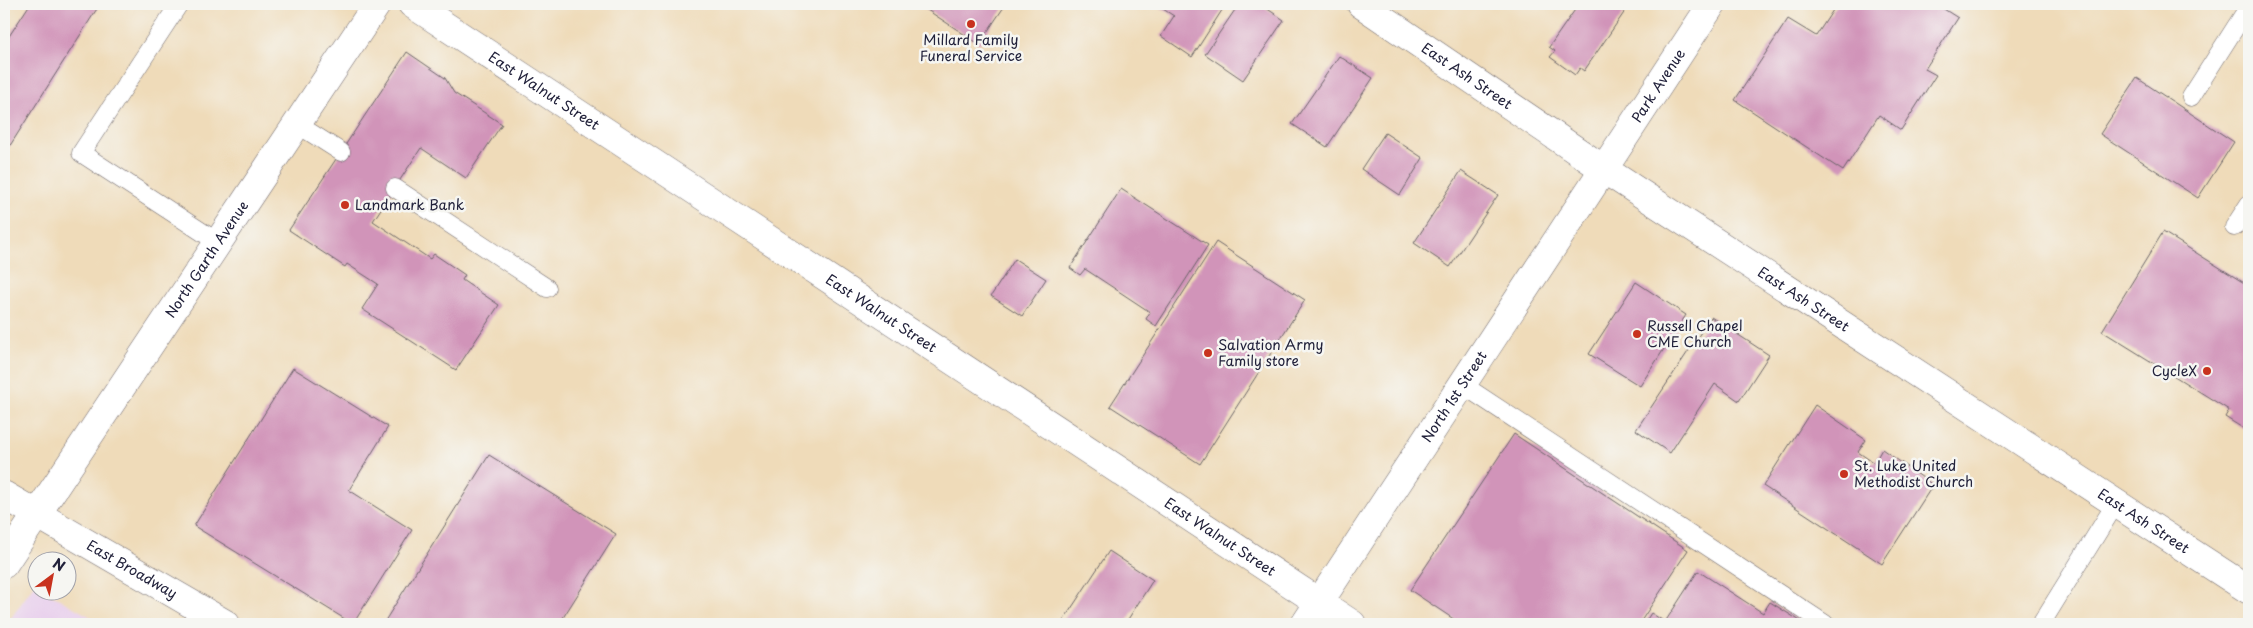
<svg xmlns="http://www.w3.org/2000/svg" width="2253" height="628" viewBox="0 0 2253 628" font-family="'Playpen Sans',sans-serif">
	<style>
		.built { fill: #e9d1ed }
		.building { fill: #d194b9 }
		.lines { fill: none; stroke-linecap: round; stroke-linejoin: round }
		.lane-casing { stroke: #6a6367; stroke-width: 19 }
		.street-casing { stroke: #6a6367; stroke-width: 29 }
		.secondary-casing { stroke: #6a6367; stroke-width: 29 }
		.primary-casing { stroke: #6a6367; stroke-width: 29 }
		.lane { stroke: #fff; stroke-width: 18 }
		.street { stroke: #fff; stroke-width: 28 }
		.secondary { stroke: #fff; stroke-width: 28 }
		.primary { stroke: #fff; stroke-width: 28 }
		.poi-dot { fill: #c8321e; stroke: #f6f6f2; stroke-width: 2 }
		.labels { text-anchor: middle; stroke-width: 5; stroke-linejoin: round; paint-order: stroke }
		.poi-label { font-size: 14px; fill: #22223b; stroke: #f6f6f2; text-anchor: start }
		.street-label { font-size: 14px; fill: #22223b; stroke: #f6f6f2 }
	</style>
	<rect width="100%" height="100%" fill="#f6f6f2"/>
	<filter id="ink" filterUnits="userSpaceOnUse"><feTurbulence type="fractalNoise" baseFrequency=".02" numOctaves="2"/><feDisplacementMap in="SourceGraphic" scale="10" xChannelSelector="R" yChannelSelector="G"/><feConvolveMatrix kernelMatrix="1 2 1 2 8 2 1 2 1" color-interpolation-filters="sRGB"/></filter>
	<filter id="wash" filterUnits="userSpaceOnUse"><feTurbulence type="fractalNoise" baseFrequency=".0096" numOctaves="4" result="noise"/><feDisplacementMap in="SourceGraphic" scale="20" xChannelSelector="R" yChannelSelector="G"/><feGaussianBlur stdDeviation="1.12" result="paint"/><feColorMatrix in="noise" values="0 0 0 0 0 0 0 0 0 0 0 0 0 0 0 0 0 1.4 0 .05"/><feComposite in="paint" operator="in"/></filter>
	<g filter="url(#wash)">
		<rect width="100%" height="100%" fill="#efdbb9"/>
		<path class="built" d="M34 585 37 586 38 590 45 591 103 624H7Z"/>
		<g id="blocks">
			<path class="building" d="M30 4H100L4 155V44Z
				M918 4H1006L979 44Z
				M1155 4H1226L1192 57 1161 36 1174 16Z
				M1239 4H1260L1284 20 1243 80 1205 54Z
				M1579 4H1630L1584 71 1580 68 1575 75 1550 57 1555 51 1549 47Z
				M1837 4H1936L1958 18 1925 69 1936 75 1901 130 1879 115 1843 171 1735 100 1788 19 1816 36Z
				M407 52 445 78 454 93 502 124 466 178 421 148 373 221 430 259 434 254 465 275 462 280 499 305 456 370 362 309 378 284 347 264 345 267 289 230Z
				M1339 56 1373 78 1327 147 1292 124Z
				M2137 78 2234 142 2198 198 2100 134Z
				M1385 133 1423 158 1400 195 1361 169Z
				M1461 171 1498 195 1450 267 1414 243Z
				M1121 189 1208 245 1156 326 1146 319 1150 312 1085 269 1080 275 1070 268Z
				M2163 232 2249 286V432L2225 417 2229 410 2102 331Z
				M1216 242 1305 300 1200 464 1110 406Z
				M1015 259 1046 279 1022 316 991 296Z
				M1636 282 1686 315 1640 386 1589 354Z
				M1711 317 1769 355 1739 401 1715 384 1670 453 1636 430Z
				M293 368 388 427 349 490 412 530 353 624 194 526Z
				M1815 405 1866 440 1858 452 1874 463 1882 449 1933 485 1882 564 1763 486Z
				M1514 434 1688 550 1639 624H1461L1410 590Z
				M489 455 616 534 559 624H383Z
				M1109 551 1153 580 1125 624H1061Z
				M1698 571 1763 613 1770 602 1805 624H1644L1651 613 1665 622Z"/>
		</g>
	</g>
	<g filter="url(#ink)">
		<use href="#blocks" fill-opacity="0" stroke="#6a6367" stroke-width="1"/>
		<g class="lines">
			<defs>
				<path id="lane" d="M179 4 81 153 219 243
					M2191 97 2249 6
					M297 124 341 152
					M395 188 547 288
					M2234 227 2249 204
					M1463 385 1825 624
					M2041 624 2116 503"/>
				<g id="street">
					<path id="s1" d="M412 4 1352 624"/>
					<path d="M4 564 37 514"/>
					<path id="s2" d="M1305 624 1712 4"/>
				</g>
				<g id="secondary">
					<path id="s3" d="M1361 4 1605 170 2249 590"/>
					<path id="s4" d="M37 514 377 4"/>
				</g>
				<g id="primary">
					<path id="s5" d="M4 495 226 624"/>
				</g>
			</defs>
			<use href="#lane" class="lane-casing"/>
			<use href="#street" class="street-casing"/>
			<use href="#secondary" class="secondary-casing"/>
			<use href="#primary" class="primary-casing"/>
			<use href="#lane" class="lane"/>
			<use href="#street" class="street"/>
			<use href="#secondary" class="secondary"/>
			<use href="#primary" class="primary"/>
		</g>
	</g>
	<g class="poi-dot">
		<circle cx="971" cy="24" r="5"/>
		<circle cx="345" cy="205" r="5"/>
		<circle cx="1637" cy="334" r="5"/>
		<circle cx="1208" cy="353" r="5"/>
		<circle cx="2207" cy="371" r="5"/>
		<circle cx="1844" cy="474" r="5"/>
	</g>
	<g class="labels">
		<g class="poi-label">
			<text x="971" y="45" text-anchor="middle">Millard Family<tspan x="971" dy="16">Funeral Service</tspan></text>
			<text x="355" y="210">Landmark Bank</text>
			<text x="1647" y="331">Russell Chapel<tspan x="1647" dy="16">CME Church</tspan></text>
			<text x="1218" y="350">Salvation Army<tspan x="1218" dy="16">Family store</tspan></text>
			<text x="2197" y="376" text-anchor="end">CycleX</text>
			<text x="1854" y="471">St. Luke United<tspan x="1854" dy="16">Methodist Church</tspan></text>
		</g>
		<g class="street-label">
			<text dy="5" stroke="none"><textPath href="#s3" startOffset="128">East Ash Street</textPath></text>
			<text dy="5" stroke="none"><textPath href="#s2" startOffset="644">Park Avenue</textPath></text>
			<text dy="5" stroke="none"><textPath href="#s1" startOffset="158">East Walnut Street</textPath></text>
			<text dy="5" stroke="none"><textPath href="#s4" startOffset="306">North Garth Avenue</textPath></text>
			<text dy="5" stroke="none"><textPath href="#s3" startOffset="532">East Ash Street</textPath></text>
			<text dy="5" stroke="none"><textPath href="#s1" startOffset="562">East Walnut Street</textPath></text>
			<text dy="5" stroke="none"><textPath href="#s2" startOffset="272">North 1st Street</textPath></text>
			<text dy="5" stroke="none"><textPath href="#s3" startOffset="938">East Ash Street</textPath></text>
			<text dy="5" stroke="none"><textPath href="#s1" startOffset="968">East Walnut Street</textPath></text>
			<text dy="5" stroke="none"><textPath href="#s5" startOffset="148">East Broadway</textPath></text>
		</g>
	</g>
	<rect width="2253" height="628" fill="none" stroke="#f6f6f2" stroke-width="20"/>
	<g transform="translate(52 576) rotate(32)"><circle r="24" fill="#f6f6f2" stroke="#a1a1a9"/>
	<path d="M0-4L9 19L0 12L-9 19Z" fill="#c8321e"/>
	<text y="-8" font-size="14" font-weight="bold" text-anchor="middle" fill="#22223b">N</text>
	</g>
</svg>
